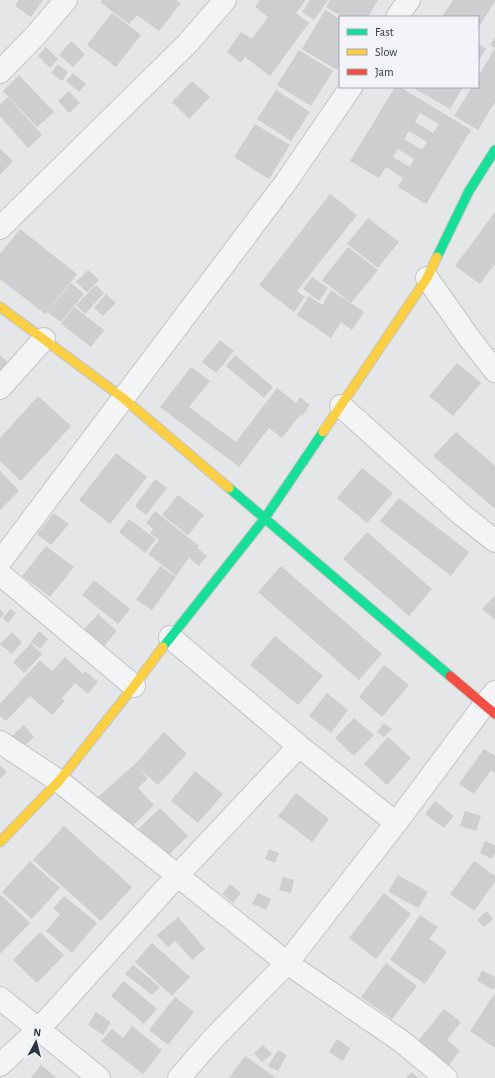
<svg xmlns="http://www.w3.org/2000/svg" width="495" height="1078" viewBox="0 0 495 1078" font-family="'Alegreya Sans',sans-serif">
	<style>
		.building { fill: #ccced0; fill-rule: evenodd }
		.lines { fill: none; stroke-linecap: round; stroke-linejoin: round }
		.street-casing { stroke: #c2c4c6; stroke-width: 24 }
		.fast-casing { stroke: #c2c4c6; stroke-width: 11 }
		.slow-casing { stroke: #c2c4c6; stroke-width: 11 }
		.jam-casing { stroke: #c2c4c6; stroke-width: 11 }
		.street { stroke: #f3f4f5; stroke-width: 22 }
		.fast { stroke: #16e098; stroke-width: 9 }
		.slow { stroke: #ffcf43; stroke-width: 9 }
		.jam { stroke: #f24e42; stroke-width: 9 }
	</style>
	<rect width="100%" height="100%" fill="#e4e6e8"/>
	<path class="building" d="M19 0H43L31 17 15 6Z
		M102 0H176L181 3 159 31 137 15 129 24 100 2Z
		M260 0H306L296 13 309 23 270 76 245 57 241 63 227 52 241 32 252 39 268 17 255 7Z
		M310 0H328L314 20 302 12Z
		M330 0H378L368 17H343L326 7Z
		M453 0H495V1L478 29V17H442Z
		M325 10 340 19V65L337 70 302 49Z
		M112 13 141 35 116 67 87 45Z
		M495 37V48L490 45Z
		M71 41 85 54 73 67 59 55Z
		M478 44 486 49 478 62Z
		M46 47 58 59 50 68 38 56Z
		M495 48V102L478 130 454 116 472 87H478V77Z
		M299 50 333 71 311 106 277 85Z
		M58 64 68 72 62 81 51 73Z
		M73 73 86 84 79 92 66 81Z
		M19 75 54 112 37 127 3 91Z
		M192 81 210 97 189 119 172 102Z
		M395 87H400L471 130 426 204 398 187 403 178 386 167 379 178 350 161ZM420 113 439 124 433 133 415 122ZM409 131 427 142 422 150 404 139ZM398 149 414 159 410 167 393 157Z
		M412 87H463L450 109Z
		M276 90 310 112 291 141 257 119Z
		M69 91 80 103 69 113 58 101Z
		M8 97 42 135 28 148 0 116V104Z
		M255 124 290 145 269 179 234 157Z
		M0 149 13 161 0 175Z
		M330 194 357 215 297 291 305 297 294 312 259 285Z
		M495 212V264L480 284 455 266Z
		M368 218 399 242 378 268 347 244Z
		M20 229 77 274 45 314 0 279V254Z
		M348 247 378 270 351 303 322 280Z
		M88 270 99 280 87 292 76 282Z
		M312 277 328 288 319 301 303 289Z
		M71 283 84 294 61 322 47 312Z
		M96 285 104 293 85 314 76 305Z
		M331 290 364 312 352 330 341 322 331 338 297 315 309 296 322 305Z
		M106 294 116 303 103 316 94 308Z
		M74 307 104 330 91 347 61 324Z
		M220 340 234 351 216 373 202 362Z
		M0 355 14 368 0 383Z
		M235 355 273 387 264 398 226 366Z
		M457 363 481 383 453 416 429 396Z
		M191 367 210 381 189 407 236 442 277 388 296 403 300 397 310 405 302 416 300 415 282 438 269 428 239 467 160 407Z
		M38 396 71 426 21 481 0 461V438Z
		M456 432 495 466V509L433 456Z
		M116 453 147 477 110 524 79 500Z
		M362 468 393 493 367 523 337 498Z
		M0 471 19 491 0 510Z
		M155 479 167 488 146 515 135 506Z
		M178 495 204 515 188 535 162 515Z
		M399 498 469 552 451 576 380 521Z
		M155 511 199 546 197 548 207 556 199 566 189 558 176 576 148 554 159 540 150 533 153 529 146 523Z
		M54 513 69 524 51 545 37 534Z
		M129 519 156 539 145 553 119 532Z
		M367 532 432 589 409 616 343 559Z
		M46 546 74 567 50 597 22 576Z
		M160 566 176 577 152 610 136 600Z
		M281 566 382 654 359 680 258 592Z
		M94 580 130 609 118 624 82 595Z
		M495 595V620L482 609Z
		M0 609 4 614 0 618Z
		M10 609 16 613 8 623 3 618Z
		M98 614 117 631 104 646 84 629Z
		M39 631 48 639 40 649 31 642Z
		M12 632 22 642 12 654 0 644Z
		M275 636 323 676 298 705 250 665Z
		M31 643 42 654 24 673 13 662Z
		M65 657 83 674 85 671 98 682 88 694 75 683 62 698 65 701 52 715 30 696 6 721 0 716V704L40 660 52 671Z
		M384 665 409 685 382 717 359 697Z
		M327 693 348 710 331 733 309 716Z
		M354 718 374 735 354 756 335 738Z
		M384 723 392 729 384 737 377 732Z
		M24 725 34 737 19 750 9 739Z
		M164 732 187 754 158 785 136 766 148 778 138 788 154 805 132 827 97 798 135 764Z
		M388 737 411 758 387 785 364 764Z
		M484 749 495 756V773L491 770 474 794 459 784Z
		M0 765 7 772 0 779Z
		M195 771 223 794 198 823 171 801Z
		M296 793 329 819 312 842 278 816Z
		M435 801 454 816 444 828 425 814Z
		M160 808 188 836 163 860 135 832Z
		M465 811 481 816 476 831 460 826Z
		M64 826 132 887 101 921 33 860Z
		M485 841 495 845V853L492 859 480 853Z
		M269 849 279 853 275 863 265 859Z
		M30 861 60 888 32 919 2 892Z
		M474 861 495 876V882L474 911 450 894Z
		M398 875 428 892 418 908 388 892Z
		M283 877 294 880 291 893 279 890Z
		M230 884 241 893 233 903 222 894Z
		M258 893 271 899 266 910 252 904Z
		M384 893 411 914 376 959 349 938Z
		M1 895 30 923 0 954V896Z
		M64 896 97 923 72 953 46 931 60 914 53 908Z
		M487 911 493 919 484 927 477 920Z
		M420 915 438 927 429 939 447 951 425 984 390 960Z
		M178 917 205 949 192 960 175 941 168 947 157 935Z
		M40 932 64 955 37 983 13 960Z
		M152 943 190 977 172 996 135 962Z
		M386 963 417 986 392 1019 361 997Z
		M133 965 160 987 152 995 125 974Z
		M482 970 495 977V986L493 990 477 981Z
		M124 981 157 1009 144 1024 111 996Z
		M495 993V1048L470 1031Z
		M175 997 194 1012 168 1045 149 1030Z
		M444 1009 461 1022 447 1040 460 1051 448 1066 418 1041Z
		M96 1012 111 1022 103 1035 88 1025Z
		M132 1026 162 1050 143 1074 101 1041 112 1029 123 1038Z
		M337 1039 350 1048 343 1061 329 1052Z
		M263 1045 272 1054 262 1062 254 1053Z
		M278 1050 287 1055 278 1071 268 1066Z
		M245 1056 276 1078H229Z
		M41 1065 57 1078H31Z
		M411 1072 419 1078H406Z"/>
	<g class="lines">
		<defs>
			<path id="street" d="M397 17 409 0
				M0 72 36 35 66 0
				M0 228 188 43 225 0
				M427 278 470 339 495 371
				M0 388 44 339
				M341 406 461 514 495 541
				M0 562 286 182 351 87
				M0 574 134 686
				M170 637 299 746 396 823
				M0 742 59 781 287 963 401 1041 446 1078
				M0 998 99 1078
				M0 1065 39 1029 177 876 299 746
				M179 1078 212 1040 287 963 396 823 484 705 495 692"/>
			<path id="fast" d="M437 257 469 191 495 150
				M229 488 450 676
				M163 647 265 518 323 432"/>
			<path id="slow" d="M0 307 123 398 229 488
				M323 432 427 278 437 257
				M0 842 59 781 134 686 163 647"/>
			<path id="jam" d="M450 676 495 714"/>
		</defs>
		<use href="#street" class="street-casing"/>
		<use href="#fast" class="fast-casing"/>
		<use href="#slow" class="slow-casing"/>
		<use href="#jam" class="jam-casing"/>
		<use href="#street" class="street"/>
		<use href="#fast" class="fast"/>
		<use href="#slow" class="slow"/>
		<use href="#jam" class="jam"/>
	</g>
	<rect x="339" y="16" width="140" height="72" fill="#f2f4f7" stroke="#a2a7af"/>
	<rect x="347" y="29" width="20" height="6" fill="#16e098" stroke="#a2a7af"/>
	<text x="375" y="36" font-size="12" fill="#2a3442">Fast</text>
	<rect x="347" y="49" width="20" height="6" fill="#ffcf43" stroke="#a2a7af"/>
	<text x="375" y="56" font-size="12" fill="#2a3442">Slow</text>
	<rect x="347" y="69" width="20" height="6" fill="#f24e42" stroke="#a2a7af"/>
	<text x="375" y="76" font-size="12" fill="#2a3442">Jam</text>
	<g transform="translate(36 1042) rotate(7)" stroke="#f2f4f7" stroke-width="3" paint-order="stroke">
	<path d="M0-3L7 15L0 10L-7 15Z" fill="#2a3442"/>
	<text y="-6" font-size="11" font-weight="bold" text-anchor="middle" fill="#2a3442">N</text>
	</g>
</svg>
